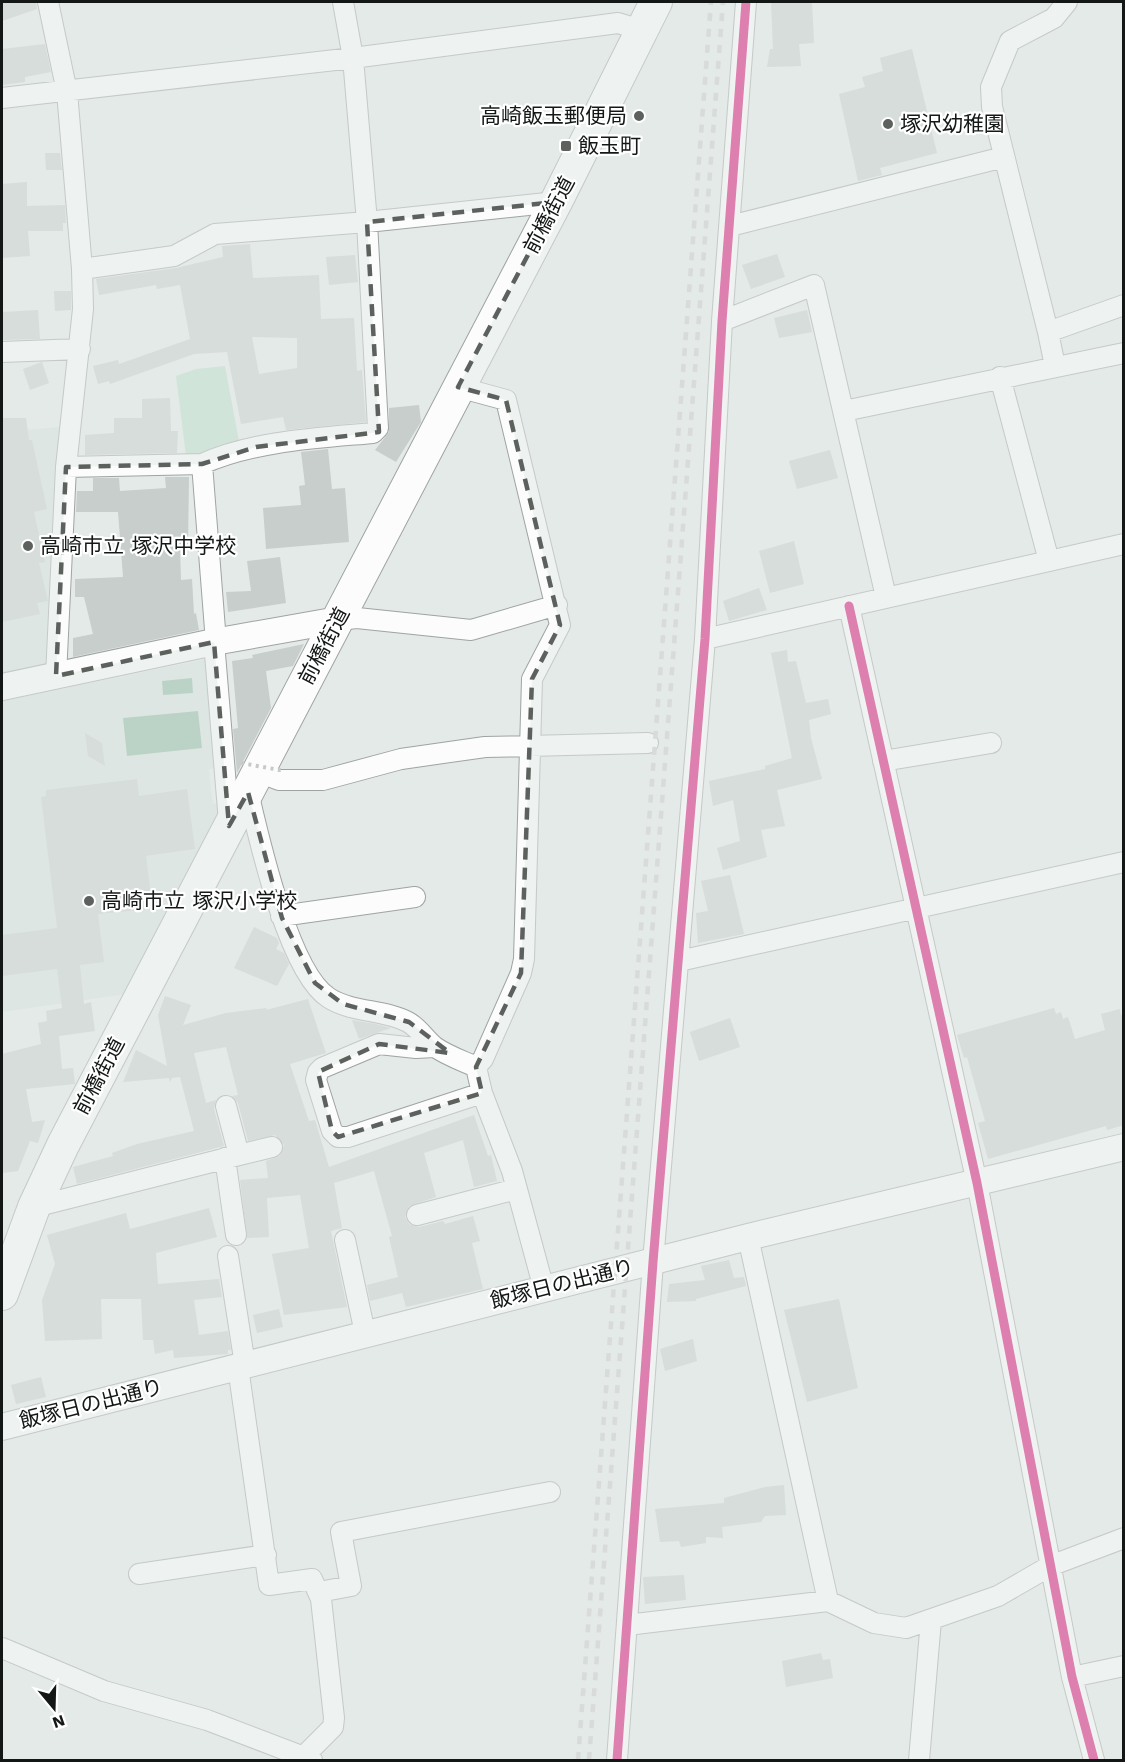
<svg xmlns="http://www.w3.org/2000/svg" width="1125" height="1762" viewBox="0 0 1125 1762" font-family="'Work Sans','Noto Sans JP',sans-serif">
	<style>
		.built { fill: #d5e3db }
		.green { fill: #b9ddc9 }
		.water { fill: #8bb9a0 }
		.building { fill: #c8cecb; fill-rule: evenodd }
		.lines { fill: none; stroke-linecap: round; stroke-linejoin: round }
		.minor-casing { stroke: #9fa4a2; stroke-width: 22 }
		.tertiary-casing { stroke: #9fa4a2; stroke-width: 28 }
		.primary-casing { stroke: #9fa4a2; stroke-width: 34 }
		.minor { stroke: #fbfcfb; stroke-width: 20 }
		.tertiary { stroke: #fbfcfb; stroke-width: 26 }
		.primary { stroke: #fbfcfb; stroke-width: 32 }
		.rail { stroke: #c9cbca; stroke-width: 4.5; stroke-dasharray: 8 8; stroke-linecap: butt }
		.path-bridge { stroke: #c7cac9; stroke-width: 4; stroke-dasharray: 3 4.5; stroke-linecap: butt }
		.cycleway-casing { stroke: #fff; stroke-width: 13 }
		.cycleway { stroke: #d6006c; stroke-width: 9 }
		.marked { fill: none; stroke: #5c615e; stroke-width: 4.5; stroke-dasharray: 12 8; stroke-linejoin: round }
		.poi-dot { fill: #5c615e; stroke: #fff; stroke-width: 2 }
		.labels { text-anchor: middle; stroke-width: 4.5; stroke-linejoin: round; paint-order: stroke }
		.poi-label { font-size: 21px; fill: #131715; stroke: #fff; text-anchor: start }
		.street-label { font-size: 21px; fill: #131715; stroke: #fff }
	</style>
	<rect width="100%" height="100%" fill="#e4eae7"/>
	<path class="built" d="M60 427 49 659 41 669 2 678V432Z
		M206 659 219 767 209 769 211 792 213 803 225 808 126 994 2 1012V701Z"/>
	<path class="green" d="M225 366 240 447 186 456 176 376 196 369Z"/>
	<path class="water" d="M192 678 193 693 163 695 162 681Z
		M198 711 202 748 127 756 123 718Z"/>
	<path class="building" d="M2 2H36L37 9 2 21Z
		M771 2H812L814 43 799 44 801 66 767 67 770 49H773Z
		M45 44 51 72 25 77V82L2 85V49Z
		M912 49 937 153 880 168 882 175 858 181 839 94 865 87 862 77 883 71 880 58Z
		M45 153H60L62 170H46Z
		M27 182V206L65 205 66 223H63V231H28L30 256 2 258V184Z
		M250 244 253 278 319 275 321 319 354 318 357 371 362 370 366 422 286 430 283 417 241 424 227 352 194 354 110 384 109 381 98 384 93 366 118 360 119 364 190 339 180 285 157 289 156 285 99 295 96 279 176 268 223 257 222 246ZM252 337 297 338V368L259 374Z
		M777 254 785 277 751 289 742 265Z
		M355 255 358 282 329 285 326 257Z
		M54 291H71V310L55 311Z
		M38 310 40 339 2 340V312Z
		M807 310 812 332 779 338 774 318Z
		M42 362 49 383 30 390 23 369Z
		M170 398 171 431H178L177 453 85 455V435L114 433V418H142V399Z
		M419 405 421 422 396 462 375 450 389 432V408Z
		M2 418H26L29 440H32L47 509 34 512 45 562 39 563 48 601 37 603 40 614 2 622Z
		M328 449 332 489 345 488 349 542 266 549 263 508 301 505 299 486 305 485 301 452Z
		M830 450 838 478 797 489 789 461Z
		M165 477H189L188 548H180L181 580 192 579 194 614 196 613 199 630 73 657V638L93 634 84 597H75V579L123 577 118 512H76L77 491H93V478H119L120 491 166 488Z
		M794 541 804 584 770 593 759 551Z
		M280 557 286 603 228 612 226 592 251 591 247 561Z
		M759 588 767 610 729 621 723 601Z
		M304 644 293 666 266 671 271 708 237 773 233 729 238 728 232 661 253 658 252 655Z
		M787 650 788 662 796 661 806 703 828 699 831 714 809 720 811 738 822 779 777 790 785 826 761 830 767 857 723 870 717 848 740 841 733 800 713 806 709 781 765 769V766L792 758 771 653Z
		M85 733 102 743 105 766 88 756Z
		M137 779 139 796 187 789 195 849 146 856 151 895H147L149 909 98 914 104 962 80 965 84 1004 91 1002 95 1031 59 1036 62 1069 73 1068 75 1084 26 1089 32 1122 45 1120 38 1143 30 1141 18 1171 2 1173V1054L41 1044 38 1023 47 1021 46 1011 62 1008 57 969 2 976V935L57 928 41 797 46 796V790Z
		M730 875 744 934 698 943 696 913 708 911 701 881Z
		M254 927 277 938 279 943 276 949 284 953 289 964 277 986 234 968Z
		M165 996 191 1005 183 1025 226 1013 267 1008 266 1010 308 999 326 1053 290 1064 309 1121 315 1120 329 1167 474 1115 488 1156 491 1155 497 1181 474 1187 463 1140 424 1153 436 1197 409 1206 405 1217 409 1224 419 1227 443 1221 445 1224 473 1216 480 1241 472 1243 483 1289 406 1307 402 1293 370 1301 367 1285 398 1277 389 1237 392 1236 374 1171 334 1183 342 1228 331 1231 347 1307 284 1315 272 1254 309 1248 300 1195 267 1198 269 1237 247 1238 240 1180 268 1178 266 1161 280 1156 284 1145 275 1135 248 1141 238 1103 232 1096 238 1095 226 1047 194 1053 206 1103 216 1100 214 1109 224 1146 77 1184 73 1167 113 1156 112 1153 137 1144 194 1131 180 1077 172 1078 170 1082 169 1078 123 1082 136 1050 167 1066 158 1015Z
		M1054 1008 1056 1014 1061 1012 1063 1019 1068 1017 1075 1039 1105 1030 1101 1014 1120 1009 1121 1015H1124V1125L1107 1130 1106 1126 988 1159 978 1123 985 1121 967 1057 964 1058 957 1035Z
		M730 1018 740 1047 699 1061 690 1032Z
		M352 1020 376 1024 391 1028 359 1039Z
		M209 1208 217 1237 156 1253 158 1284 219 1279 222 1297 194 1300 199 1335 228 1331 231 1350H228V1354L174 1358 173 1350 155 1354 153 1340H143L141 1299H101L102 1339 45 1341 42 1300 55 1264 47 1235 126 1213 130 1229Z
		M729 1260 734 1278 744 1277 746 1286 696 1299V1301L667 1302 669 1284 705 1280 701 1266Z
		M839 1299 858 1388 807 1402 784 1310Z
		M279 1309 283 1327 257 1333 253 1315Z
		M693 1339 697 1361 665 1371 660 1349Z
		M41 1377 46 1397 16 1404 11 1385Z
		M784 1485 786 1515 765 1516 761 1522 722 1527 723 1538 706 1537V1543L681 1547 679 1541 660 1542 655 1509 724 1503V1498L765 1487Z
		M684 1575 686 1600 645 1604 643 1577Z
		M821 1653 823 1660 830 1659 833 1678 786 1687 782 1661Z"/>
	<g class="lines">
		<defs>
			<path id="minor" d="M48 2 67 92 82 269 83 309 66 467 56 676
				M1067 2 1054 18 1010 41 991 87 992 107 1048 332 1124 305
				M2 98 353 58 618 23 641 30
				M730 226 1004 157
				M82 269 174 256 215 234 367 222 556 202
				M722 321 814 285 886 597
				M1048 332 1055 366
				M2 352 80 349
				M1000 377 1049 561
				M458 387 506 400 560 625 532 679 524 959 521 973 483 1059 476 1067
				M844 411 1124 353
				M202 464 216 642
				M66 467 202 464C253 441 317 438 373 433L378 428 367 222 353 58 343 2
				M849 606 977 1183 1072 1677 1094 1760
				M338 620 357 618 471 630 557 605
				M705 639 1124 544
				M214 642 229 822
				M883 761 991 743
				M258 772 279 780H323L401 759 485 747 648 743
				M248 792C259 839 289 973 329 998 353 1013 384 1009 408 1022 419 1028 425 1039 435 1047 446 1055 463 1061 476 1067L482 1093 512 1171 544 1289
				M281 916 415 897
				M679 961 1124 862
				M435 1047 416 1048 379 1044 322 1068 318 1072 316 1080 332 1131 338 1137H348L482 1093
				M239 1155 272 1147
				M225 1158 236 1235
				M34 1207 239 1155 226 1106
				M417 1215 516 1189
				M748 1237 828 1601
				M345 1240 365 1333
				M228 1256 245 1365
				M238 1367 269 1585 312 1579 321 1599 334 1718 333 1727 303 1757
				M139 1574 266 1555
				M319 1592 351 1586 341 1532 550 1492
				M627 1625 828 1601 874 1623 906 1628 998 1596 1050 1566 1124 1538
				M2 1648 104 1691 207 1720 312 1760
				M1072 1677 1124 1666
				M617 1760 653 1262 705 639 722 321 746 2
				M919 1760 931 1620"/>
			<path id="tertiary" d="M2 687 214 642 338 620
				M2 1427 748 1237 1124 1147"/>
			<path id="primary" d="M2 1294 34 1207 63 1145 556 202 656 2"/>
		</defs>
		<use href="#minor" class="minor-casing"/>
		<use href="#tertiary" class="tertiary-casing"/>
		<use href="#primary" class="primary-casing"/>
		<use href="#minor" class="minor"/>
		<use href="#tertiary" class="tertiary"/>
		<use href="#primary" class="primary"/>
		<path class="rail" d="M578 1760 711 2
			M589 1760 723 2"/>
		<path class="path-bridge" d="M241 763 285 771"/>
		<defs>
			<path id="cycleway" d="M849 606 977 1183 1072 1677 1094 1760
				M617 1760 653 1262 705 639 722 321 746 2"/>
		</defs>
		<use href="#cycleway" class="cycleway-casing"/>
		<use href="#cycleway" class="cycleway"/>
	</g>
	<path d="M0 0H1125V1762H0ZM556 202 458 387 506 400 560 625 532 679 521 973 476 1067 482 1093 338 1137 332 1131 318 1072 379 1044 450 1053 409 1022 343 1004 315 983 282 918 248 792 229 826 214 642 56 676 66 467 202 464 256 447 379 432 367 222Z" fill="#e4eae7" fill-opacity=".55" fill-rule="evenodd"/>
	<path class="marked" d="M556 202 458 387 506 400 560 625 532 679 521 973 476 1067 482 1093 338 1137 332 1131 318 1072 379 1044 450 1053 409 1022 343 1004 315 983 282 918 248 792 229 826 214 642 56 676 66 467 202 464 256 447 379 432 367 222Z"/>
	<g class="poi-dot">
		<circle cx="639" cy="116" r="6"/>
		<circle cx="888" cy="124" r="6"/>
		<rect x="560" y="140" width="12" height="12" rx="3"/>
		<circle cx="28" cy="546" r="6"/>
		<circle cx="89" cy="901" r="6"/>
	</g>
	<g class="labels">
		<g class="poi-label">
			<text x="627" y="123" text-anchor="end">高崎飯玉郵便局</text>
			<text x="900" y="131">塚沢幼稚園</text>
			<text x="578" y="153">飯玉町</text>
			<text x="40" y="553">高崎市立 塚沢中学校</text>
			<text x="101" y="908">高崎市立 塚沢小学校</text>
		</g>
		<g class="street-label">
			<text transform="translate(549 215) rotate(-62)" y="7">前橋街道</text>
			<text transform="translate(324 646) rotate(-62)" y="7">前橋街道</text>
			<text transform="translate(99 1076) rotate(-62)" y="7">前橋街道</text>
			<text transform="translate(562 1284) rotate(-14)" y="7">飯塚日の出通り</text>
			<text transform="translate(91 1404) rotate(-14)" y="7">飯塚日の出通り</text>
		</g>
	</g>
	<rect width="1125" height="1762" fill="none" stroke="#131715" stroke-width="6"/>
	<g transform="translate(54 1708) rotate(161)" stroke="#ffffff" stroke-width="4.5" paint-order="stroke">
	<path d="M0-4.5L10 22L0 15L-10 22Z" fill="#131715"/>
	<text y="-9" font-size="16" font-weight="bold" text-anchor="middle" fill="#131715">N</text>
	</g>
</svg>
